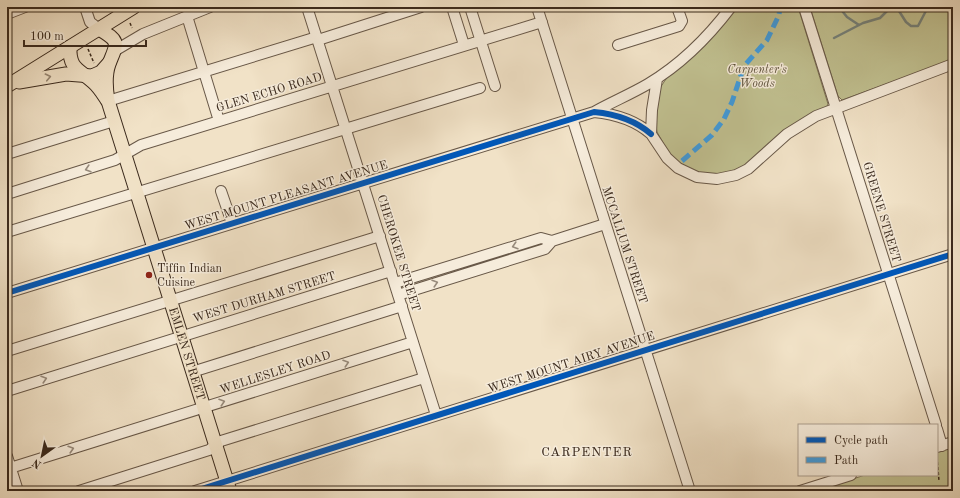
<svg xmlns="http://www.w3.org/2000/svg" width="960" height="498" viewBox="0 0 960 498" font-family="'Old Standard TT',serif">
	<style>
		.green { fill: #c1c191; stroke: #7e7657 }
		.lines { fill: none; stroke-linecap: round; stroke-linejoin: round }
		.stream { stroke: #75827c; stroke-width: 2.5 }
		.minor-casing { stroke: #685848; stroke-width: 12 }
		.major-casing { stroke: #3b2a1d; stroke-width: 15 }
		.path { stroke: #3b2a1d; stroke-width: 1.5; stroke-dasharray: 3 2; stroke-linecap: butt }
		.minor { stroke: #f6ecdb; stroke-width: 10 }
		.major { stroke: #f1e2c7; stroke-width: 13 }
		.quiet { stroke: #3f9cdf; stroke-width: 5; stroke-dasharray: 10 5; stroke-linecap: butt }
		.cycleway-casing { stroke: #f6ecdb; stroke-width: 8 }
		.cycleway { stroke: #0057b8; stroke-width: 6 }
		.oneway { stroke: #968672 }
		.oneway2 { stroke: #988b7c }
		.poi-dot { fill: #8f2418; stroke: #f6ecdb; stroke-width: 1.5 }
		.labels { text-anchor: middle; stroke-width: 3; stroke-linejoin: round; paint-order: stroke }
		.park-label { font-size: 12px; font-style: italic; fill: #5c503a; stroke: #f6ecdb }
		.street-label { font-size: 12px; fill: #3b2a1d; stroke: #f6ecdb }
		.poi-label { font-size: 12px; fill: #3b2a1d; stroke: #f6ecdb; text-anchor: start }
		.neighbourhood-label { font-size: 13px; letter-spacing: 1px; fill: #3b2a1d; stroke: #f6ecdb }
	</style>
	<rect width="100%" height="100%" fill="#f1e2c7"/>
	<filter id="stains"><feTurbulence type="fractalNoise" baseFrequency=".005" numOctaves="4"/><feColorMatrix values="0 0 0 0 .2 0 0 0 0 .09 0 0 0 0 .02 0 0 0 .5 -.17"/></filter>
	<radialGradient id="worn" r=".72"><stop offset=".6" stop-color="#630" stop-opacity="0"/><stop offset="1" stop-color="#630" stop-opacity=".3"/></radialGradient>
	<path class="green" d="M735 7H798L828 104 826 108 741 169 722 174H703L685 167 670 155 657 132 655 120 660 88 668 76Z
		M810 7H953V60L842 100 838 96Z
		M951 448 953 452V491H816L865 475H937V452Z"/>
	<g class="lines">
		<path class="stream" d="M839 7 847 17 859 25
			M834 38 863 23 880 18 889 9H894L899 11 906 22 911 26H918L928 7"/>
		<defs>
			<path id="minor" d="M85 7 90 22 99 29
				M307 7 436 415
				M452 7 464 45
				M470 7 495 86
				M537 7 690 491
				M804 7 936 425
				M7 14 25 7
				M187 16 219 121
				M318 40 421 7
				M618 45 679 26 682 21 677 7
				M116 50 143 34 210 7
				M657 79 652 110 651 134 667 158 678 168 697 177 717 179 736 175 748 169 787 134 816 116 953 64
				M108 101 317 37
				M594 112C612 102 631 94 648 84 680 65 709 36 731 7
				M7 154 114 121
				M221 191 232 223
				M7 194 115 160 141 145 542 22
				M7 232 480 88
				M395 283 541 238 552 241 605 224
				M7 293 594 112C615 114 635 120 651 134
				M398 295 545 249 552 241
				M7 351 380 236
				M192 372 402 306
				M7 391 391 271
				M937 429 942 446
				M937 447 953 442
				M7 456 18 491
				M7 469 413 342
				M79 491 209 450 221 441 424 378
				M195 491 953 254
				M800 491 851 475"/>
			<g id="major">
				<path id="s1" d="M99 29C121 42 117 43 109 64 105 75 106 89 108 101L230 491"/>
				<path d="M70 47C69 69 79 69 93 82 99 87 103 94 107 100"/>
				<path d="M19 82 66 74 92 76 101 72 109 63"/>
				<path d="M7 86 134 7"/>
			</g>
		</defs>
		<use href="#minor" class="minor-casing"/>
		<use href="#major" class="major-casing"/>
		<path class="path" d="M130 23 132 28
			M88 49 94 63
			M937 457 939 481"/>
		<use href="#minor" class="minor"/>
		<use href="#major" class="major"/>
		<path class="quiet" d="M682 161 712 135 724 119 732 102 744 66 767 40 779 15 780 7"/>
		<defs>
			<path id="cycleway" d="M7 293 594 112C615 114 635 120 651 134
				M195 491 953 254"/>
		</defs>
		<use href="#cycleway" class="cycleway-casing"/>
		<use href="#cycleway" class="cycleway"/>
	</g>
	<defs><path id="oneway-chevron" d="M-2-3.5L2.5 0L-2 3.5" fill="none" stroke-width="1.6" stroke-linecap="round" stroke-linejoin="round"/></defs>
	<use class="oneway" href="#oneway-chevron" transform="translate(48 77) rotate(-12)"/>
	<g class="oneway2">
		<use href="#oneway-chevron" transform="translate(88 169) rotate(163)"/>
		<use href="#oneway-chevron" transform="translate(515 246) rotate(163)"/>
		<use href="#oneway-chevron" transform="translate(435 283) rotate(-17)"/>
		<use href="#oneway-chevron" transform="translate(346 363) rotate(-18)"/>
		<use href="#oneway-chevron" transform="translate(44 379) rotate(-17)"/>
		<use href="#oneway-chevron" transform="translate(222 402) rotate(-18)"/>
		<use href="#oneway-chevron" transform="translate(71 449) rotate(-17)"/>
	</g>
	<circle class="poi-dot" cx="149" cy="275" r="4"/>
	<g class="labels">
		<g class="park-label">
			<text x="757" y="73">Carpenter's<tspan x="757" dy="14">Woods</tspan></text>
		</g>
		<g class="street-label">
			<text transform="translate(269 92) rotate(-17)" y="4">GLEN ECHO ROAD</text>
			<text transform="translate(286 195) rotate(-17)" y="4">WEST MOUNT PLEASANT AVENUE</text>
			<text transform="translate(882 212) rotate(73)" y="4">GREENE STREET</text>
			<text transform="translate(625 245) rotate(72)" y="4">MCCALLUM STREET</text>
			<text transform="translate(399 253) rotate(73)" y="4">CHEROKEE STREET</text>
			<text transform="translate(264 297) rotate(-17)" y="4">WEST DURHAM STREET</text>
			<text dy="4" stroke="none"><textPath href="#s1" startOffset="346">EMLEN STREET</textPath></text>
			<text transform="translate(571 362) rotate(-18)" y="4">WEST MOUNT AIRY AVENUE</text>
			<text transform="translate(275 372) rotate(-18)" y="4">WELLESLEY ROAD</text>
		</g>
		<g class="poi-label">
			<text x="157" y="272">Tiffin Indian<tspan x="157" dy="14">Cuisine</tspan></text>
		</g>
		<g class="neighbourhood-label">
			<text x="587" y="456">CARPENTER</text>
		</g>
	</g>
	<rect width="960" height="498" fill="none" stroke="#f1e2c7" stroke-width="24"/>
	<rect x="8" y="8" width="944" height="482" fill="none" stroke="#3b2a1d" stroke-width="2"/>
	<rect x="12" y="12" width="936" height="474" fill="none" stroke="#3b2a1d"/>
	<rect x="798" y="424" width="140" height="52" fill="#f6ecdb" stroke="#ab9e8f"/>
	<rect x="806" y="437" width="20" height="6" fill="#0057b8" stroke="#ab9e8f"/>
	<text x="834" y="444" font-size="12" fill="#3b2a1d">Cycle path</text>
	<rect x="806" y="457" width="20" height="6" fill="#3f9cdf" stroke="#ab9e8f"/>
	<text x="834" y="464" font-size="12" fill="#3b2a1d">Path</text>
	<g transform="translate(42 456) rotate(213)" stroke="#f6ecdb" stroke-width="3" paint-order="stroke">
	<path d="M0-3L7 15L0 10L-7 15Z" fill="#3b2a1d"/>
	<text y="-6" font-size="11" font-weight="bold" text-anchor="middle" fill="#3b2a1d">N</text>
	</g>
	<path d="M24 40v6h122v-6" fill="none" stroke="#3b2a1d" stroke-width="2"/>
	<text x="30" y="40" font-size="12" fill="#3b2a1d" stroke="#f6ecdb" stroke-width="3" paint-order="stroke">100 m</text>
	<rect width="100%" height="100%" filter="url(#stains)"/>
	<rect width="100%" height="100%" fill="url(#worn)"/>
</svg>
